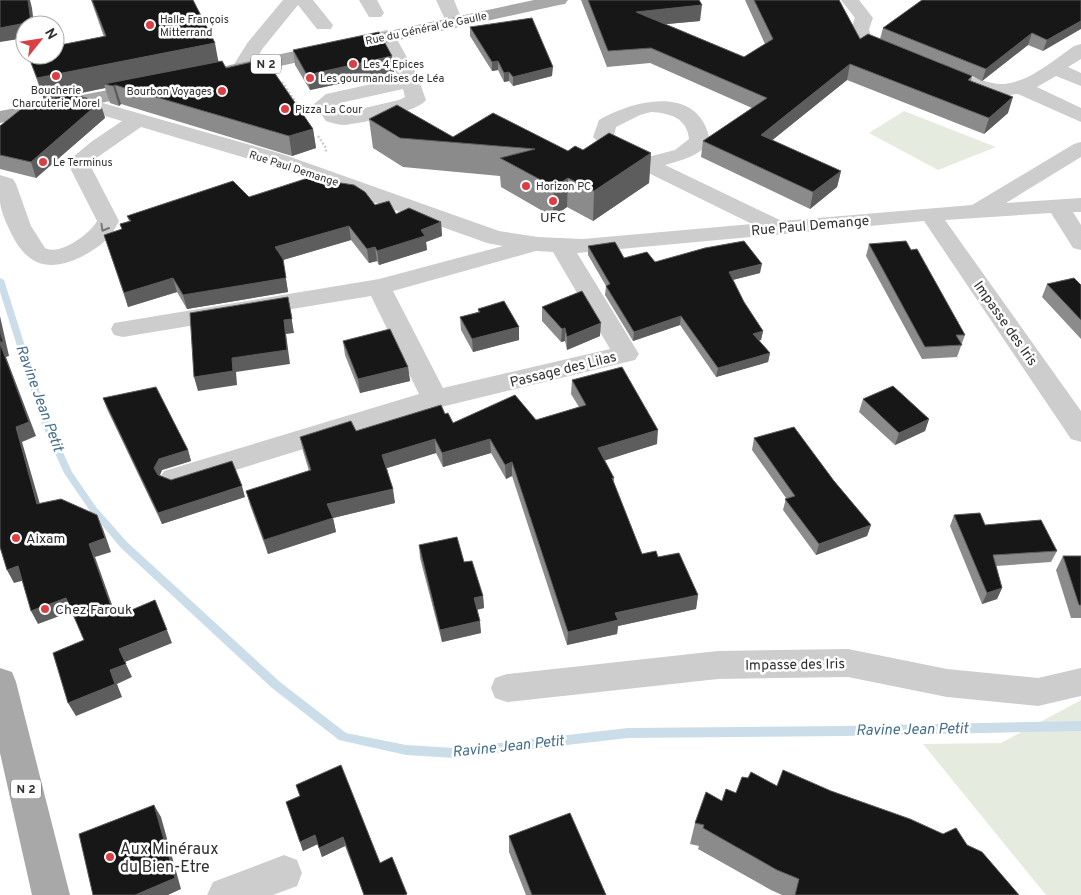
<svg xmlns="http://www.w3.org/2000/svg" width="1081" height="895" viewBox="0 0 1081 895" font-family="Overpass,sans-serif">
	<style>
		.green { fill: #e5ecdf }
		.lines { fill: none; stroke-linecap: round; stroke-linejoin: round }
		.stream { fill: #ccddea; fill-rule: evenodd }
		.path { stroke: #cdcdcd; stroke-width: 2.5; stroke-dasharray: 2 2; stroke-linecap: butt }
		.minor { fill: #cdcdcd; fill-rule: evenodd }
		.major { fill: #a8a8a8; fill-rule: evenodd }
		.wall { fill: #8b8b8b }
		.shaded-wall { fill: #5d5d5d }
		.building { fill: #171717; stroke: #5d5d5d }
		.oneway { stroke: #777 }
		.poi-dot { fill: #da3f44; stroke: #fff; stroke-width: 2 }
		.labels { text-anchor: middle; stroke-width: 5; stroke-linejoin: round; paint-order: stroke }
		.far-poi-label { font-size: 11px; fill: #303030; stroke: #fff; text-anchor: start }
		.far-street-label { font-size: 11px; fill: #303030; stroke: #fff }
		.shield { fill: #fff; stroke: #6e6e6e; stroke-width: 1 }
		.shield-label { font-size: 12px; font-weight: bold; fill: #303030 }
		.poi-label { font-size: 14px; fill: #303030; stroke: #fff; text-anchor: start }
		.street-label { font-size: 14px; fill: #303030; stroke: #fff }
		.water-label { font-size: 15px; font-style: italic; fill: #436d8d; stroke: #fff }
		.near-poi-label { font-size: 16px; fill: #303030; stroke: #fff; text-anchor: start }
	</style>
	<rect width="100%" height="100%" fill="#fff"/>
	<path class="green" d="M904 111 996 147 938 170 869 133Z
		M1081 700V895H1046L923 744 1001 743Z"/>
	<g class="lines">
		<path class="stream" d="M0 278 4 280 49 422 72 472 96 507 127 542 280 682 346 733 406 745 455 748 628 728 844 726 1081 721V731L844 736 628 738 455 758 406 755 339 740 272 688 121 548 90 511 64 473 41 422 0 292Z"/>
		<path class="path" d="M282 82 297 104
			M318 136 326 148V153"/>
		<path class="minor" d="M283 0H313L333 25 331 29H317L298 5 263 48 248 73H234L231 69 248 42Z
			M359 0H377L384 13 381 17H369Z
			M436 0H454L463 22 460 26H448Z
			M841 0H859L873 18 869 29 871 37 903 50 906 54 903 58H889L855 44 851 29 855 18Z
			M386 30 393 32 395 36 417 75 426 100C418 112 361 123 345 125 339 125 332 123 326 121L314 104 326 94 399 78 377 36 379 32ZM403 89 405 97 399 100 343 113 335 106 340 103Z
			M1081 44V59L1068 67 1081 73V86L1056 76 1037 87 1081 108V122L1018 94 999 96 982 93 956 85 953 81 956 77C970 73 984 83 998 84 1027 85 1052 61 1074 46Z
			M78 96 282 154 499 231 538 237 583 239 752 224 612 155 593 137 599 120C635 99 700 84 710 141 700 156 682 160 665 165L782 221 972 205 1074 144 1081 142V157L1006 203 1081 198V212H1073L1081 225V250L1073 248 1051 213 945 220 1081 411V442L1071 439 924 221 577 253 639 354 635 360 437 408 174 489 164 485 160 478 164 471 419 394 371 296 123 337 114 335 111 329 114 323 379 279 503 246 487 243 266 164 141 127 89 163 119 221C111 239 98 248 81 257 47 273 26 265 10 231 6 222 1 212 0 202 0 193 0 184 0 175L13 179 16 184 31 226 45 248C60 256 90 234 97 221L67 162 91 142 122 121 71 106 68 102 71 98ZM651 112C670 113 687 118 689 139L675 150 648 157 626 147 614 136 616 127 640 115ZM536 251 553 252 610 349 443 388 393 291Z
			M848 649 947 669 1038 678 1081 668V696L1038 706 947 697 848 677 718 679 507 702 495 698 491 688 495 678 507 674 718 651Z
			M284 855 297 860 302 873 297 886 273 895H207L213 882Z"/>
		<path class="major" d="M534 0H568L565 4 559 5 230 77 223 75 220 71 223 67 230 65Z
			M144 83 151 85 154 89 151 93 0 123V111Z
			M0 668 12 672 16 682 70 895H32L0 753Z"/>
	</g>
	<path class="wall" d="M91 0H193L219 62 226 68 313 129 316 148 292 156 121 104 119 106 110 103 105 88 73 95 100 102 105 118 36 178 0 169V126L44 100 28 55 104 37Z
		M581 0H699L700 21 666 24 744 57 765 44 745 0H839L860 39 943 64 880 39 883 28 1081 0 1043 51 1028 45 982 81 972 76 971 81 1008 113 984 134 847 80 772 140 841 171 837 187 810 209 701 157 703 141 752 108 650 63 607 67Z
		M470 27 552 76 513 86 509 81 504 82 498 70 492 71 470 36Z
		M293 50 394 72 310 90 295 65Z
		M369 119 453 137 568 151 583 150 651 153 649 183 593 221 567 207 553 217 501 187 500 176 403 167 373 148Z
		M249 197 375 205 396 214 441 222 442 236 426 242 427 250 379 265 377 261 369 263 351 240 283 260 288 292 187 309 177 292 128 307 104 235 122 230 120 224 129 221 127 216Z
		M869 244 965 335 957 357 922 359 866 256Z
		M588 246 624 258 655 262 760 273 733 280 744 302 763 331 761 340H759L770 353 768 362 716 377 680 325 633 341 605 295 606 286 588 255Z
		M1047 284 1081 285V339L1042 297Z
		M542 307 600 336 567 350 565 341 561 342 542 321Z
		M478 309 519 327V340L473 352 461 330 460 317 478 312Z
		M343 341 408 367 410 381 360 393 345 355Z
		M572 380 657 444 604 460 614 478V483L642 554 658 557 698 595 696 609 618 626 617 634 567 645 512 476 506 479 491 453 443 467 436 453 387 468 395 503 333 518 336 532 268 554 250 505 246 491 309 471 303 451 300 437 356 431 445 414 453 423 536 420 579 407 571 394Z
		M103 398 188 450 191 461 162 470 160 475 171 480 245 497 162 524 107 409Z
		M863 399 929 419 925 431 895 445 859 412Z
		M754 438 834 481 871 525 867 536 816 555 783 510 786 498 752 450Z
		M954 515 985 525 1057 551 1051 562 996 566 1002 588 997 599 982 604 950 526Z
		M419 545 464 562 483 596 484 608 477 610 481 633 442 642 420 558Z
		M1063 556H1081V618H1071L1056 570Z
		M296 785 380 863 407 895H364L345 846 322 857 318 844 303 851 286 802 300 796Z
		M777 786 831 791 967 845 1019 895H782L771 890 698 849 699 846 690 844 695 823 722 801 736 793Z
		M509 836 606 895H526L509 852Z"/>
	<path class="shaded-wall" d="M28 0H30L32 8 34 25H25V38L0 42V28Z
		M702 5 700 21 635 27 636 12Z
		M1081 21V29L1043 51 1047 40Z
		M1032 33 1028 45 982 81 986 69Z
		M215 43 219 65 115 85 121 104 119 106 113 86 104 84 105 88 44 100 37 78Z
		M392 56 394 72 310 90 307 75Z
		M498 61V70L492 71V62Z
		M850 64 847 80 759 151 761 135Z
		M553 67 552 76 513 86V77Z
		M509 72V81L504 82V73Z
		M1013 97 1008 113 984 134 989 118Z
		M100 102 105 118 36 178 31 162Z
		M313 129 316 148 292 156 289 136Z
		M651 153 649 183 593 221 594 191Z
		M841 171 837 187 810 209 813 192Z
		M568 178 567 207 553 217 554 187Z
		M441 222 442 236 426 242 427 250 379 265 377 251 421 230Z
		M349 226 351 240 283 260 288 292 187 309 183 295 275 247Z
		M375 247 377 261 369 263 367 249Z
		M762 264 760 273 728 281 729 272Z
		M173 278 177 292 128 307 124 293Z
		M288 297 294 333 286 334 290 364 236 372 237 385 198 391 194 377 232 358 284 320Z
		M0 316 9 356 6 357 36 436 22 442 44 518 37 504 16 427 0 343Z
		M681 316 680 325 633 341 634 332Z
		M601 323 600 336 567 350V337Z
		M519 327V340L473 352 472 339Z
		M565 328V341L561 342 562 329Z
		M763 331 761 340 752 343 753 334Z
		M770 353 768 362 716 377 718 368Z
		M408 367 410 381 360 393 358 379Z
		M929 419 925 431 895 445 899 433Z
		M658 430 657 444 597 463 598 448Z
		M435 439 436 453 384 469 382 455Z
		M490 439 491 453 443 467 442 453Z
		M188 450 191 461 162 470 158 479 154 468 159 459Z
		M512 462V476L506 479 505 465Z
		M242 486 245 497 162 524 158 513Z
		M393 489 395 503 333 518 336 532 268 554 264 540 327 504Z
		M97 515 103 529 111 552 95 557 121 630 115 617 89 544Z
		M871 525 867 536 816 555 819 544Z
		M18 566 25 580 14 583 7 570Z
		M1002 588 997 599 982 604 987 593Z
		M698 595 696 609 618 626 617 634 567 645 568 632 615 613Z
		M483 596 484 608 474 610V598Z
		M66 598 73 611 38 624 31 611Z
		M480 621 481 633 442 642 440 630Z
		M167 630 172 643 125 662 132 677 117 684 122 697 76 716 68 703 110 670 119 649Z
		M154 805 161 817 181 889 168 895H135Z
		M315 835 318 844 303 851 300 842Z
		M343 837 345 846 322 857 319 848Z"/>
	<path class="building" d="M0 0H28L31 22 0 28Z
		M92 0H193L215 43 37 78 28 55H55V46L106 36Z
		M588 0H699L702 5 636 12 744 57 773 39 754 0H839L860 39 868 34 972 76 968 80 1013 97 989 118 850 64 761 135 841 171 813 192 703 141 767 98 651 48 608 51Z
		M922 0H1081V21L1047 40 1032 33 986 69 883 28Z
		M532 18 553 67 513 77 509 72 504 73 498 61 492 62 470 27Z
		M379 32 392 56 307 75 293 50Z
		M265 59 313 129 289 136 115 85 113 86 104 84 222 61 226 68Z
		M72 94 100 102 31 162 0 155V126L30 102Z
		M397 105 453 137 493 113 568 151 575 146 583 150 609 133 651 153 594 191 568 178 554 187 500 158 535 149 400 138 369 119Z
		M308 178 354 185 365 192 375 205 389 201 396 214 409 208 441 222 421 230 425 236 377 251 375 247 367 249 349 226 275 247 283 259 286 278 183 295 173 278 124 293 104 235 122 229 120 224 131 221 127 216 233 181 249 197Z
		M744 241 762 264 729 272 744 302 763 331 753 334 770 353 718 368 681 316 634 332 606 286 610 284 588 246 615 242 624 258 647 252 655 262 705 248Z
		M906 241 911 250 917 249 965 335H956L962 345 925 347 869 244Z
		M1074 278 1081 285V320L1047 284Z
		M582 291 601 323 567 337 565 328 562 329 542 307Z
		M288 297 292 319 284 320 287 350 232 358 233 371 194 377 190 313Z
		M504 301 519 327 472 339 460 317 480 312 478 309Z
		M390 329 408 367 358 379 343 341Z
		M0 330 3 342H0Z
		M0 343 29 422 16 427 37 504 61 499 97 515 105 538 89 544 115 617 155 600 167 630 119 649 126 664 110 670 115 684 68 703 53 653 84 640 66 598 31 611 18 566 7 570 0 547Z
		M622 367 658 430 598 448 614 478H612L642 554 656 551 658 557 679 553 698 595 615 613 618 620 568 632 512 462 505 465 490 439 442 453 435 439 382 455 393 489 327 504 333 518 264 540 246 491 311 470 300 437 351 421 356 431 441 405 445 414 448 413 453 423 515 395 536 420 586 405 572 380Z
		M893 386 929 419 899 433 863 399Z
		M156 387 188 450 159 459 154 468 158 475 171 480 232 461 242 486 158 513 103 398Z
		M794 427 834 481 871 525 819 544 785 499 795 496 754 438Z
		M980 513 985 525 1041 520 1057 551 993 555 1002 588 987 593 954 515Z
		M457 537 464 562 472 561 483 596 474 598 480 621 440 630 419 545Z
		M1063 556H1081V605H1079Z
		M341 765 380 863 392 857 407 894 404 895H364L343 837 319 848 315 835 300 842 286 802 300 796 296 785Z
		M783 770 831 791 910 819 943 834 956 828 967 845 982 852 1019 895H795L799 879 777 870 703 828 704 825 695 823 706 792 722 801 726 789 736 793 742 777 748 778 751 772 777 786Z
		M154 805 175 878 135 895H93L79 834Z
		M570 813 606 895H532L509 836Z"/>
	<defs><path id="oneway-chevron" d="M-2-3.5L2.5 0L-2 3.5" fill="none" stroke-width="1.6" stroke-linecap="round" stroke-linejoin="round" transform="scale(1.25)"/></defs>
	<use class="oneway" href="#oneway-chevron" transform="translate(104 228) rotate(120)"/>
	<g class="poi-dot">
		<circle cx="150" cy="25" r="5"/>
		<circle cx="353" cy="64" r="5"/>
		<circle cx="56" cy="76" r="5"/>
		<circle cx="310" cy="78" r="5"/>
		<circle cx="222" cy="91" r="5"/>
		<circle cx="285" cy="109" r="5"/>
		<circle cx="43" cy="162" r="5"/>
		<circle cx="526" cy="186" r="5"/>
		<circle cx="553" cy="201" r="5"/>
		<circle cx="16" cy="538" r="5"/>
		<circle cx="45" cy="609" r="5"/>
		<circle cx="110" cy="857" r="5"/>
	</g>
	<g class="labels">
		<g class="far-poi-label">
			<text x="160" y="23">Halle François<tspan x="160" dy="13">Mitterrand</tspan></text>
			<text x="363" y="68">Les 4 Epices</text>
			<text x="320" y="82">Les gourmandises de Léa</text>
			<text x="56" y="94" text-anchor="middle">Boucherie<tspan x="56" dy="13">Charcuterie Morel</tspan></text>
			<text x="212" y="95" text-anchor="end">Bourbon Voyages</text>
			<text x="295" y="113">Pizza La Cour</text>
			<text x="53" y="166">Le Terminus</text>
			<text x="536" y="190">Horizon PC</text>
		</g>
		<g class="far-street-label">
			<text transform="translate(426 28) rotate(-12)" y="4">Rue du Général de Gaulle</text>
			<text transform="translate(294 168) rotate(18)" y="4">Rue Paul Demange</text>
		</g>
		<g class="shield">
			<rect x="251" y="54.5" width="30" height="19" rx="4"/>
			<rect x="11" y="779.5" width="30" height="19" rx="4"/>
		</g>
		<g class="shield-label">
			<text x="266" y="68">N 2</text>
			<text x="26" y="793">N 2</text>
		</g>
		<g class="poi-label">
			<text x="553" y="222" text-anchor="middle">UFC</text>
			<text x="26" y="543">Aixam</text>
			<text x="55" y="614">Chez Farouk</text>
		</g>
		<g class="street-label">
			<text transform="translate(810 225) rotate(-5)" y="5">Rue Paul Demange</text>
			<text transform="translate(1006 323) rotate(55)" y="5">Impasse des Iris</text>
			<text transform="translate(563 369) rotate(-14)" y="5">Passage des Lilas</text>
			<text transform="translate(795 664) rotate(-1)" y="5">Impasse des Iris</text>
		</g>
		<g class="water-label">
			<text transform="translate(40 398) rotate(70)" y="5">Ravine Jean Petit</text>
			<text transform="translate(912 729) rotate(-1)" y="5">Ravine Jean Petit</text>
			<text transform="translate(508 746) rotate(-6)" y="5">Ravine Jean Petit</text>
		</g>
		<g class="near-poi-label">
			<text x="120" y="854">Aux Minéraux<tspan x="120" dy="18">du Bien-Etre</tspan></text>
		</g>
	</g>
	<g transform="translate(40 40) rotate(60)"><circle r="24" fill="#ffffff" stroke="#acacac"/>
	<path d="M0-4L9 19L0 12L-9 19Z" fill="#da3f44"/>
	<text y="-8" font-size="14" font-weight="bold" text-anchor="middle" fill="#303030">N</text>
	</g>
</svg>
